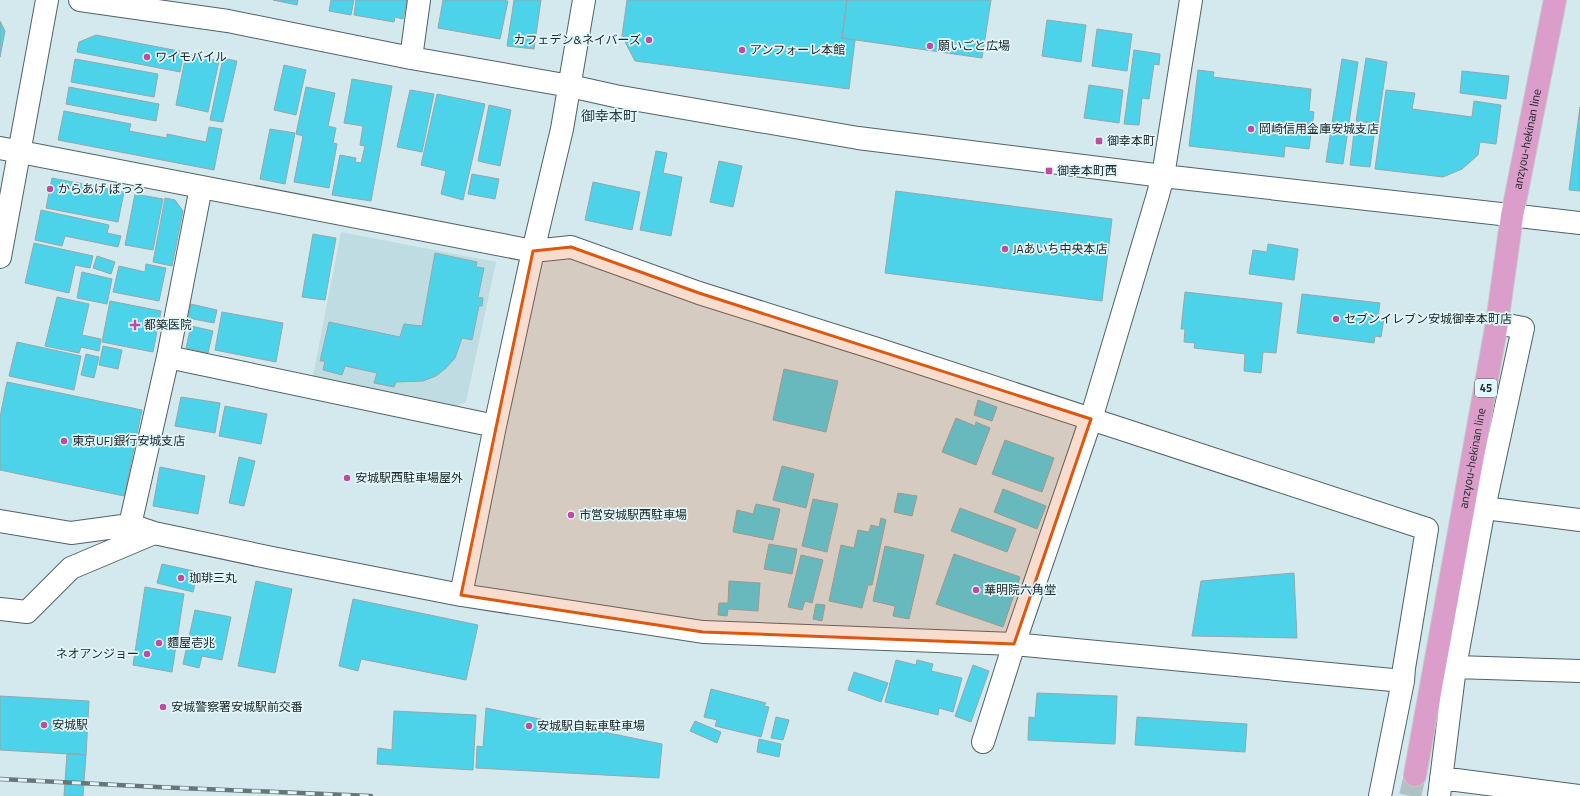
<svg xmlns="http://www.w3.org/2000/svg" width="1580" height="796" viewBox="0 0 1580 796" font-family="'Titillium Web','Noto Sans JP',sans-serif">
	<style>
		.built { fill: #bedce1 }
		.building { fill: #4cd3e9; stroke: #94a8ac }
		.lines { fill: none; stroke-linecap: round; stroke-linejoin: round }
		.major-tunnel { stroke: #b0c2c6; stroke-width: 22; stroke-dasharray: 22 11; stroke-linecap: butt }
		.minor-casing { stroke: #506366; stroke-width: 24 }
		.major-casing { stroke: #c5c7c8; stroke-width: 24 }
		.minor { stroke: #fff; stroke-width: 22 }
		.major { stroke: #db9eca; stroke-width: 22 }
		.rail-casing { stroke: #697678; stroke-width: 4.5 }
		.rail { stroke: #e1f6fa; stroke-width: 3; stroke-dasharray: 9; stroke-linecap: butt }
		.marked { fill: #de570e; fill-opacity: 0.2; stroke: #de570e; stroke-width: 3; stroke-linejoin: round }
		.poi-dot { fill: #c24ba2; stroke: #e1f6fa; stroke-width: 1.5 }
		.labels { text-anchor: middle; stroke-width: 3.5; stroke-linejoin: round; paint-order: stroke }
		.shield { fill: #e1f6fa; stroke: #5b6668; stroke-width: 1 }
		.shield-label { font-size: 11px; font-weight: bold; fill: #21282a }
		.poi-label { font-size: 12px; fill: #21282a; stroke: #e1f6fa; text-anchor: start }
		.street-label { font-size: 12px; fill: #21282a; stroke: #e1f6fa }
		.quarter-label { font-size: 14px; fill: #2f4044; stroke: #e1f6fa }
	</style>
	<rect width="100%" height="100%" fill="#d4e9ed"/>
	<path class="built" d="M341 232 496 262 466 402 454 407 313 376Z"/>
	<path class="building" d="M273 0H298L297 5Z
		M331 0H354L351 15 329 11Z
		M356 0H407L403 19 395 17 394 22 354 15Z
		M443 0H501L508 1 500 39 438 28Z
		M514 0H541L534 49 507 46Z
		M627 0H847L842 38 855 40 849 89 635 61 622 36Z
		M847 0H991L982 58 842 38Z
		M1047 20 1086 25 1081 62 1042 56Z
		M0 21 5 31 0 57Z
		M1097 29 1132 34 1127 71 1092 66Z
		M96 35 184 52 180 72 77 52 79 42Z
		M1134 50 1160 54 1159 65 1154 64 1149 99 1142 98 1139 125 1124 124Z
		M186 54 219 61 208 112 176 105Z
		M223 58 237 61 223 122 210 120Z
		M1366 58 1387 62 1378 124 1356 121Z
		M75 59 158 74 154 97 71 82Z
		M1342 59 1358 62 1343 164 1326 162Z
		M284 65 306 70 296 115 274 110Z
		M1198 70 1214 72 1213 77 1311 89 1309 111 1314 112 1309 149 1285 146 1284 157 1189 146Z
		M1462 71 1509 76 1506 99 1460 93Z
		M352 79 392 86 371 201 332 195 340 155 356 158 355 162 361 163 365 146 360 145 363 126 344 123Z
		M1089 85 1123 90 1119 123 1084 118Z
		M69 87 159 104 156 121 66 104Z
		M306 87 335 93 328 126 336 128 333 143 337 144 329 188 294 182 303 136 296 134Z
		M410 90 434 94 422 152 397 147Z
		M1386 90 1415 93 1412 109 1472 117 1474 101 1501 105 1496 144 1480 142 1478 155 1462 169 1443 177 1375 169Z
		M437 94 485 104 463 200 441 194 446 171 421 165Z
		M489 105 511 110 500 166 478 161Z
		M1580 107V191L1569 190Z
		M64 111 131 124 129 131 167 138V134L206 142 209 127 222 129 214 170 58 140Z
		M1355 125 1375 128 1370 167 1350 165Z
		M270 129 295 133 285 184 260 179Z
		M656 151 667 153 663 173 682 177 671 236 640 230Z
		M719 161 742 166 733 207 710 202Z
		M472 174 499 179 495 199 468 194Z
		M52 178 124 192 118 222 46 208Z
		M593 182 640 192 632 230 585 220Z
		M896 191 1112 219 1102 301 885 273Z
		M135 194 163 199 153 250 125 245Z
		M165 198 175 200 183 211 172 266 153 262Z
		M41 210 109 225 107 233 121 236 118 247 65 236 62 246 35 240Z
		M313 234 336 238 325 300 302 297Z
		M34 243 93 256 90 268 75 265 69 293 25 283Z
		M1268 244 1298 249 1294 280 1249 274 1253 250 1267 252Z
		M435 253 477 262 476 267 484 268 478 297 483 298 482 306H479L472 340 462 338 455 358 446 368 436 376 423 381 396 382 394 387 374 383 377 373 345 366 342 375 323 370 325 361H320L329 322 400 337 404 324 422 326Z
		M97 256 115 262 111 274 93 268Z
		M146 264 166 268 159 301 113 292 119 266 145 272Z
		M82 272 112 279 107 304 77 298Z
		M1185 292 1282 303 1276 353 1263 352 1261 373 1244 371 1245 354 1194 348 1195 343 1184 342 1185 329H1181Z
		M1302 294 1380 303 1378 317 1384 318 1381 337 1375 336 1374 343 1297 333Z
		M57 297 89 304 82 335 101 339 99 351 81 347 79 353 45 346Z
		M110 301 161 311 153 352 102 342Z
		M191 304 217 310 214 323 188 318Z
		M222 312 283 323 276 362 215 350Z
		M191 326 213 331 208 353 186 348Z
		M17 342 81 356 74 390 9 376Z
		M103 346 122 350 118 369 99 365Z
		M86 354 99 357 94 378 81 375Z
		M784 369 838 381 826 432 773 420Z
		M7 382 142 410 124 496 0 470V417Z
		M181 397 220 403 215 433 175 426Z
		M978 400 997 407 992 421 974 415Z
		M225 406 267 414 261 444 219 436Z
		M956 418 975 426 976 422 990 428 976 465 942 452Z
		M1005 440 1054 458 1042 492 992 474Z
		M239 457 255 461 244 506 229 503Z
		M782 466 814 474 806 508 773 500Z
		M160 467 205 476 198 514 153 506Z
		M1003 489 1046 506 1037 529 994 512Z
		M898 493 917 496 912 516 894 512Z
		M813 499 838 504 827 552 802 546Z
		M756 504 780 509 773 540 733 532 737 510 753 514Z
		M960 508 1016 529 1007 552 951 531Z
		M881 518 886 520 872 585H868L862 608 829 601 841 545 854 548 858 530 869 532 871 525 879 527Z
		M769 544 797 549 792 574 764 569Z
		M885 546 924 555 909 619 893 616 895 606 873 601Z
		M954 554 1020 577 1003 627 936 604Z
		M801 555 823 560 812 603 805 601 802 610 788 607Z
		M162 564 198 572 193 592 157 583Z
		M1294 573 1297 638 1192 636 1201 581Z
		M256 581 292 589 275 673 238 666Z
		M729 581 760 583 758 611 728 609 727 616 718 615 719 603H728Z
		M145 587 184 594 172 672 133 665Z
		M353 599 478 625 466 680 361 659 358 671 339 666Z
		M816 604 825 605 822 621 813 619Z
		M195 610 231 617 222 660 202 656 199 668 183 664Z
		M896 660 916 665 917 660 933 664 931 671 962 678 953 712 939 708 938 715 885 702Z
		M973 665 989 671 971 722 955 716Z
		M854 672 888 683 881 702 848 690Z
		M711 689 766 703 764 706 769 707 761 737 715 726 717 720 704 717Z
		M1037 693 1117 696 1115 744 1028 740 1029 717 1035 718Z
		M0 696 89 701 86 755 0 750Z
		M486 708 662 744 659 778 476 768 477 746 483 747Z
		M394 711 476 715 473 770 377 764 378 748 392 750Z
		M776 717 789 720 783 740 771 738Z
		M1137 717 1247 724 1245 752 1135 745Z
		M695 721 721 732 717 743 690 731Z
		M759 739 781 744 779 757 757 752Z
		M67 753 86 755 83 796H64Z"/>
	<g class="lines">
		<path class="major-tunnel" d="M1410 796 1415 775"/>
		<defs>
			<path id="minor" d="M80 0 228 21 411 58 570 86 615 96 858 138 1163 176 1580 223
				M411 58 419 0
				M0 148 533 251 571 247 699 293 874 348 1427 529 1404 668 1403 681
				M0 257 47 0
				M168 357 495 426
				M1484 508 1580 520
				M0 521 71 533 130 525 154 533 272 558 461 595 703 632 1014 644 1403 681 1380 796
				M130 525 168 357 201 187
				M461 595 495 426 533 251 562 129 584 0
				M0 609 27 612 71 568 154 533
				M1455 667 1580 671
				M983 742 1014 644 1091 419 1157 198 1163 176 1191 0
				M1441 778 1579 796
				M1439 796 1455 667 1484 508 1523 328 1497 323"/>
			<g id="major">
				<path id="s1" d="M1415 775 1497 323 1512 216 1555 0"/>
			</g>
		</defs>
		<use href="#minor" class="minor-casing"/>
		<use href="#major" class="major-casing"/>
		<use href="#minor" class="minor"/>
		<use href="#major" class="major"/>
		<defs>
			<path id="rail" d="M0 779 157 787 371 796"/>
		</defs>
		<use href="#rail" class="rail-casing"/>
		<use href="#rail" class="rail"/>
	</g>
	<path class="marked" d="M571 247 699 293 1091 419 1014 644 703 632 461 595 533 251Z"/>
	<g class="poi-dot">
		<circle cx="649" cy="40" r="4"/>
		<circle cx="930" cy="46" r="4"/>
		<circle cx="742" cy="50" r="4"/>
		<circle cx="147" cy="57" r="4"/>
		<circle cx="1251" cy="129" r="4"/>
		<rect x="1095" y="137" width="8" height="8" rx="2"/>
		<rect x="1045" y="167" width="8" height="8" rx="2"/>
		<circle cx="50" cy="189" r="4"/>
		<circle cx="1005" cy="249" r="4"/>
		<circle cx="1336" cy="319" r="4"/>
		<path d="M133 319h4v4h4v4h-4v4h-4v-4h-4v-4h4z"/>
		<circle cx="64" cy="441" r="4"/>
		<circle cx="347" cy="478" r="4"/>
		<circle cx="571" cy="515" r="4"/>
		<circle cx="181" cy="578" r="4"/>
		<circle cx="976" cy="590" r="4"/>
		<circle cx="159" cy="643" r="4"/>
		<circle cx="147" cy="654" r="4"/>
		<circle cx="163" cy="707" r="4"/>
		<circle cx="44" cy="725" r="4"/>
		<circle cx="529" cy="726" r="4"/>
	</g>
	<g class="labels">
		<rect class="shield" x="1475" y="379" width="22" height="18" rx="3"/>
		<g class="shield-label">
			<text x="1486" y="392">45</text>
		</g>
		<g class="poi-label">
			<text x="641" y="44" text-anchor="end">カフェデン&amp;ネイバーズ</text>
			<text x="938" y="50">願いごと広場</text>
			<text x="750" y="54">アンフォーレ本館</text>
			<text x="155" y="61">ワイモバイル</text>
			<text x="1259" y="133">岡崎信用金庫安城支店</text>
			<text x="1107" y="145">御幸本町</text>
			<text x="1057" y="175">御幸本町西</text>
			<text x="58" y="193">からあげ ぽっろ</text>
			<text x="1013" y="253">JAあいち中央本店</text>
			<text x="1344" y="323">セブンイレブン安城御幸本町店</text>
			<text x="144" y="329">都築医院</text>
			<text x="72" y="445">東京UFJ銀行安城支店</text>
			<text x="355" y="482">安城駅西駐車場屋外</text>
			<text x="579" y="519">市営安城駅西駐車場</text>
			<text x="189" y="582">珈琲三丸</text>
			<text x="984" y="594">華明院六角堂</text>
			<text x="167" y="647">麵屋壱兆</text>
			<text x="139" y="658" text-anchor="end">ネオアンジョー</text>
			<text x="171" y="711">安城警察署安城駅前交番</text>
			<text x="52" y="729">安城駅</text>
			<text x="537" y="730">安城駅自転車駐車場</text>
		</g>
		<g class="street-label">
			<text dy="4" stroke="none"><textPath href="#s1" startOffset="646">anzyou-hekinan line</textPath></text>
			<text dy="4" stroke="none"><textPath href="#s1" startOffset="322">anzyou-hekinan line</textPath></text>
		</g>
		<g class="quarter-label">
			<text x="609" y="121">御幸本町</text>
		</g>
	</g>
</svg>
